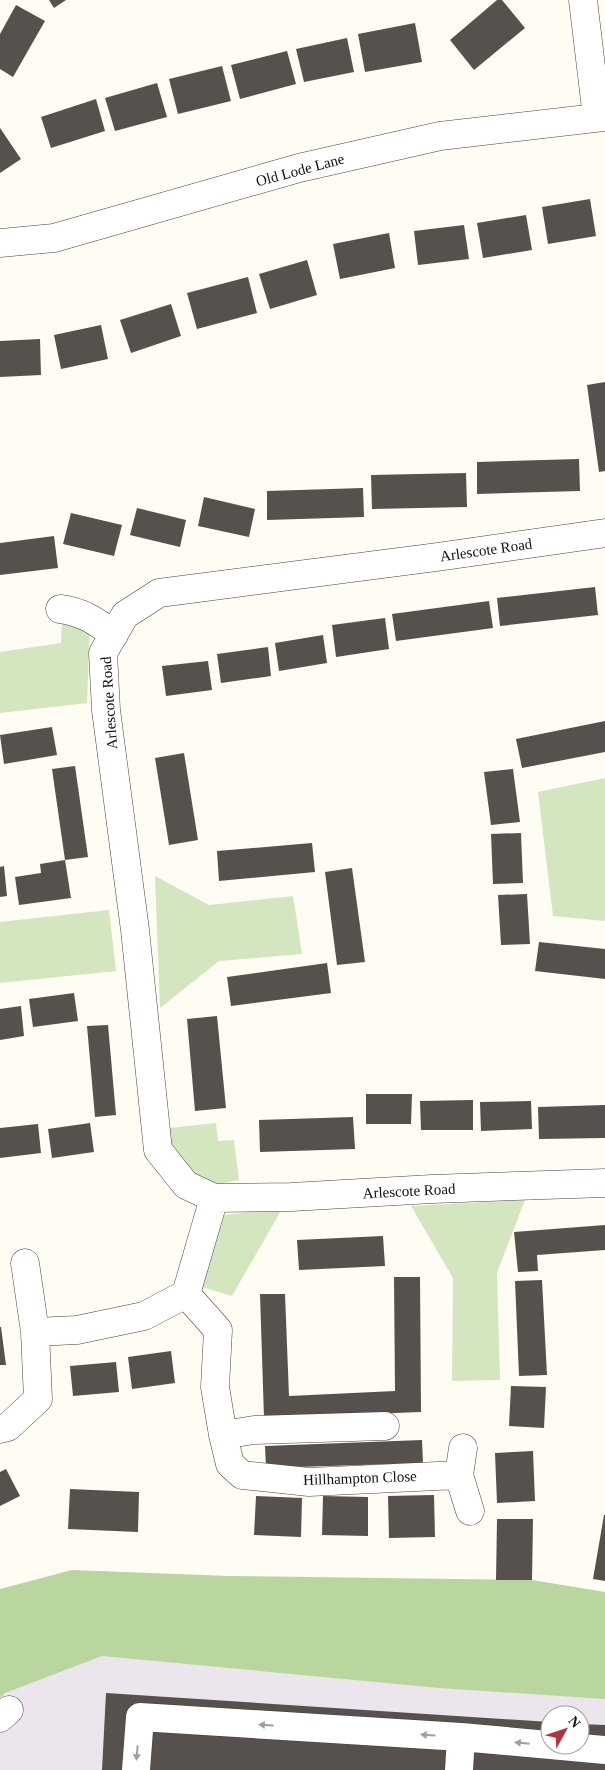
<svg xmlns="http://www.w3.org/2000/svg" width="605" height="1770" viewBox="0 0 605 1770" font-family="'Times New Roman',serif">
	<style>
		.industrial { fill: #ece5ed; fill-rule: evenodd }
		.green { fill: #d4e6bf }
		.forest { fill: #b9d69f }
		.building { fill: #57514d }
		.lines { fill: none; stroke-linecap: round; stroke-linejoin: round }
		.minor-casing { stroke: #434343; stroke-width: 29 }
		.minor { stroke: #fff; stroke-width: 28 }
		.oneway { fill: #9f9f9f }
		.labels { text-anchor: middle; stroke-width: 5; stroke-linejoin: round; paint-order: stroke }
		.street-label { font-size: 15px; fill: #101010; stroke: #fff }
	</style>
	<rect width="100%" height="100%" fill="#fefcf3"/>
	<path class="industrial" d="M0 1616 605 1620V1770H0ZM550 1715H580V1745H550Z"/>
	<path class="green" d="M62 618 90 626 87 703 0 713V652L61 643Z
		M605 778V921L553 916 538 792Z
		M155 876 209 905 293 896 302 954 219 961 160 1008Z
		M109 910 116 971 0 983V922Z
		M216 1123 218 1141 234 1140 239 1180 209 1186 185 1170 171 1150 170 1128Z
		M525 1200 497 1273 500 1380 452 1381 453 1278 411 1206Z
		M282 1209 232 1296 202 1287 222 1215Z"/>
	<path class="forest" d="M72 1570 229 1576 532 1580 605 1592V1699L439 1688 102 1656 5 1693 0 1698V1589Z"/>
	<path class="building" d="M49 0H66L54 8Z
		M497 0H502L525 28 474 70 450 40Z
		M16 5 45 21 13 77 0 69V34Z
		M415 23 422 62 365 72 358 34Z
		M347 38 354 72 304 82 296 49Z
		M287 51 296 84 240 99 231 65Z
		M222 66 231 101 178 114 169 79Z
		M157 83 167 117 115 131 105 98Z
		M96 99 105 131 51 148 41 117Z
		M0 128 21 159 0 173Z
		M590 199 596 236 548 244 542 207Z
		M526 215 532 250 483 258 477 223Z
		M464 225 469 259 418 265 414 231Z
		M389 233 395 268 340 279 333 244Z
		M307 260 317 295 270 309 259 274Z
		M248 277 257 313 197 329 187 293Z
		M171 304 181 336 131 353 120 320Z
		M101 325 108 359 61 369 54 335Z
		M40 339 41 375 0 377V341Z
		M605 382V471L599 472 587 385Z
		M579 459 580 491 477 494V462Z
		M466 473 467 507 372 509 371 475Z
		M363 488 364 517 267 520V491Z
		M204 497 255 509 249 537 198 526Z
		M137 508 186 520 180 547 130 535Z
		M71 513 122 525 114 556 63 544Z
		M54 536 58 568 0 575V543Z
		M595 587 598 615 500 626 497 598Z
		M489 601 493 628 396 641 392 614Z
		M385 618 389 649 336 657 332 625Z
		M323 635 327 663 279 671 275 643Z
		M268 647 271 676 221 683 217 654Z
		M208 661 212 690 166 696 162 666Z
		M605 721V752L522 768 516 739Z
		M52 727 57 755 4 764 0 735Z
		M184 753 198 840 169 845 155 758Z
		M75 766 88 857 65 860 52 769Z
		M513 769 520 822 491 825 484 772Z
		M521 833 523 883 493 884 491 834Z
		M312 843 315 872 219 881 217 851Z
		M65 860 71 898 19 905 15 877 41 873 40 864Z
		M4 866 7 896 0 897V867Z
		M352 868 365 962 337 965 325 872Z
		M527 894 530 944 501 945 498 895Z
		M539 942 605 949V979L535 971Z
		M327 963 331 993 231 1006 227 977Z
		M74 993 78 1021 33 1027 29 999Z
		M21 1006 24 1036 0 1040V1009Z
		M217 1016 226 1108 195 1111 187 1019Z
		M108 1025 116 1115 95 1117 87 1026Z
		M366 1094H412L411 1124H366Z
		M473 1100V1130H421L420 1101Z
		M531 1101 532 1129 481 1131 480 1102Z
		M605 1105V1138L539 1139 538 1107Z
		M353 1117 355 1149 260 1152 259 1120Z
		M90 1123 94 1152 52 1158 48 1129Z
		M38 1124 41 1153 0 1158V1128Z
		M605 1225V1250L537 1255 538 1271 518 1272 514 1232Z
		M383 1236 385 1266 299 1270 297 1240Z
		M394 1277H420L421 1412 264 1418 260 1294H285L289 1396 395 1391Z
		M542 1280 547 1375 519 1376 515 1281Z
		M0 1327H1L6 1365H0Z
		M171 1351 175 1383 132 1389 128 1357Z
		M116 1362 119 1392 73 1396 70 1366Z
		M511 1386 546 1387 544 1428 509 1426Z
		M422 1440 423 1463 266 1468 265 1446Z
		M533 1451 535 1501 497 1503 495 1453Z
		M6 1469 20 1496 0 1506V1472Z
		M70 1489 139 1492 138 1532 68 1529Z
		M434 1495 435 1537 389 1538 388 1496Z
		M256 1496 302 1498 301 1537 254 1535Z
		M323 1496 368 1497V1536L322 1535Z
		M604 1515H605V1581L593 1579Z
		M497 1519H533L532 1580H496Z
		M106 1693 550 1722V1745H580V1724L605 1725V1770H102Z"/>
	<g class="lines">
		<defs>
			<path id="minor" d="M583 0 597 117
				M0 243 54 238 299 168 440 136 605 117
				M605 533 437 557 159 593 125 615 103 653 106 710 135 930 158 1150 186 1185 214 1198 291 1197 432 1189 605 1183
				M60 609C83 612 96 621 114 635
				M25 1263 35 1332
				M186 1294 218 1330 215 1387 223 1435 230 1464 242 1475 309 1482 459 1475 470 1511
				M0 1429 8 1427 38 1399 35 1332 77 1330 144 1316 186 1294 214 1198
				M223 1435 254 1430 385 1426
				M459 1475 463 1448
				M0 1718 9 1710
				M461 1737 605 1750
				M136 1770 140 1717 461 1737 459 1770"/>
		</defs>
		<use href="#minor" class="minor-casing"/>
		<use href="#minor" class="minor"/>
	</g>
	<defs><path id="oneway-solid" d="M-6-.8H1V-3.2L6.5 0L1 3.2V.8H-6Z" transform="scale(1.25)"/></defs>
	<g class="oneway">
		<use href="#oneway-solid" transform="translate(266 1725) rotate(-176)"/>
		<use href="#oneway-solid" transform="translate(428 1735) rotate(-176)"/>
		<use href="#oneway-solid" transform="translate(522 1743) rotate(-174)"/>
		<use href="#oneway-solid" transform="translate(137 1753) rotate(95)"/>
	</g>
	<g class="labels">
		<g class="street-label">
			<text transform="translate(300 170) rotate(-15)" y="5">Old Lode Lane</text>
			<text transform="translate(486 550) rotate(-8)" y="5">Arlescote Road</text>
			<text transform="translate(109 703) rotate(-94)" y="5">Arlescote Road</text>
			<text transform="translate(409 1191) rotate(-3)" y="5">Arlescote Road</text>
			<text transform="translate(360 1478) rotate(-2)" y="5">Hillhampton Close</text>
		</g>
	</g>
	<g transform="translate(565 1730) rotate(50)"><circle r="24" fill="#ffffff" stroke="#9f9f9f"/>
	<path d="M0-4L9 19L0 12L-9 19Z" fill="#b5323c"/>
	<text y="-8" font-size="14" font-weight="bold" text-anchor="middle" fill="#101010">N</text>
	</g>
</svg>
